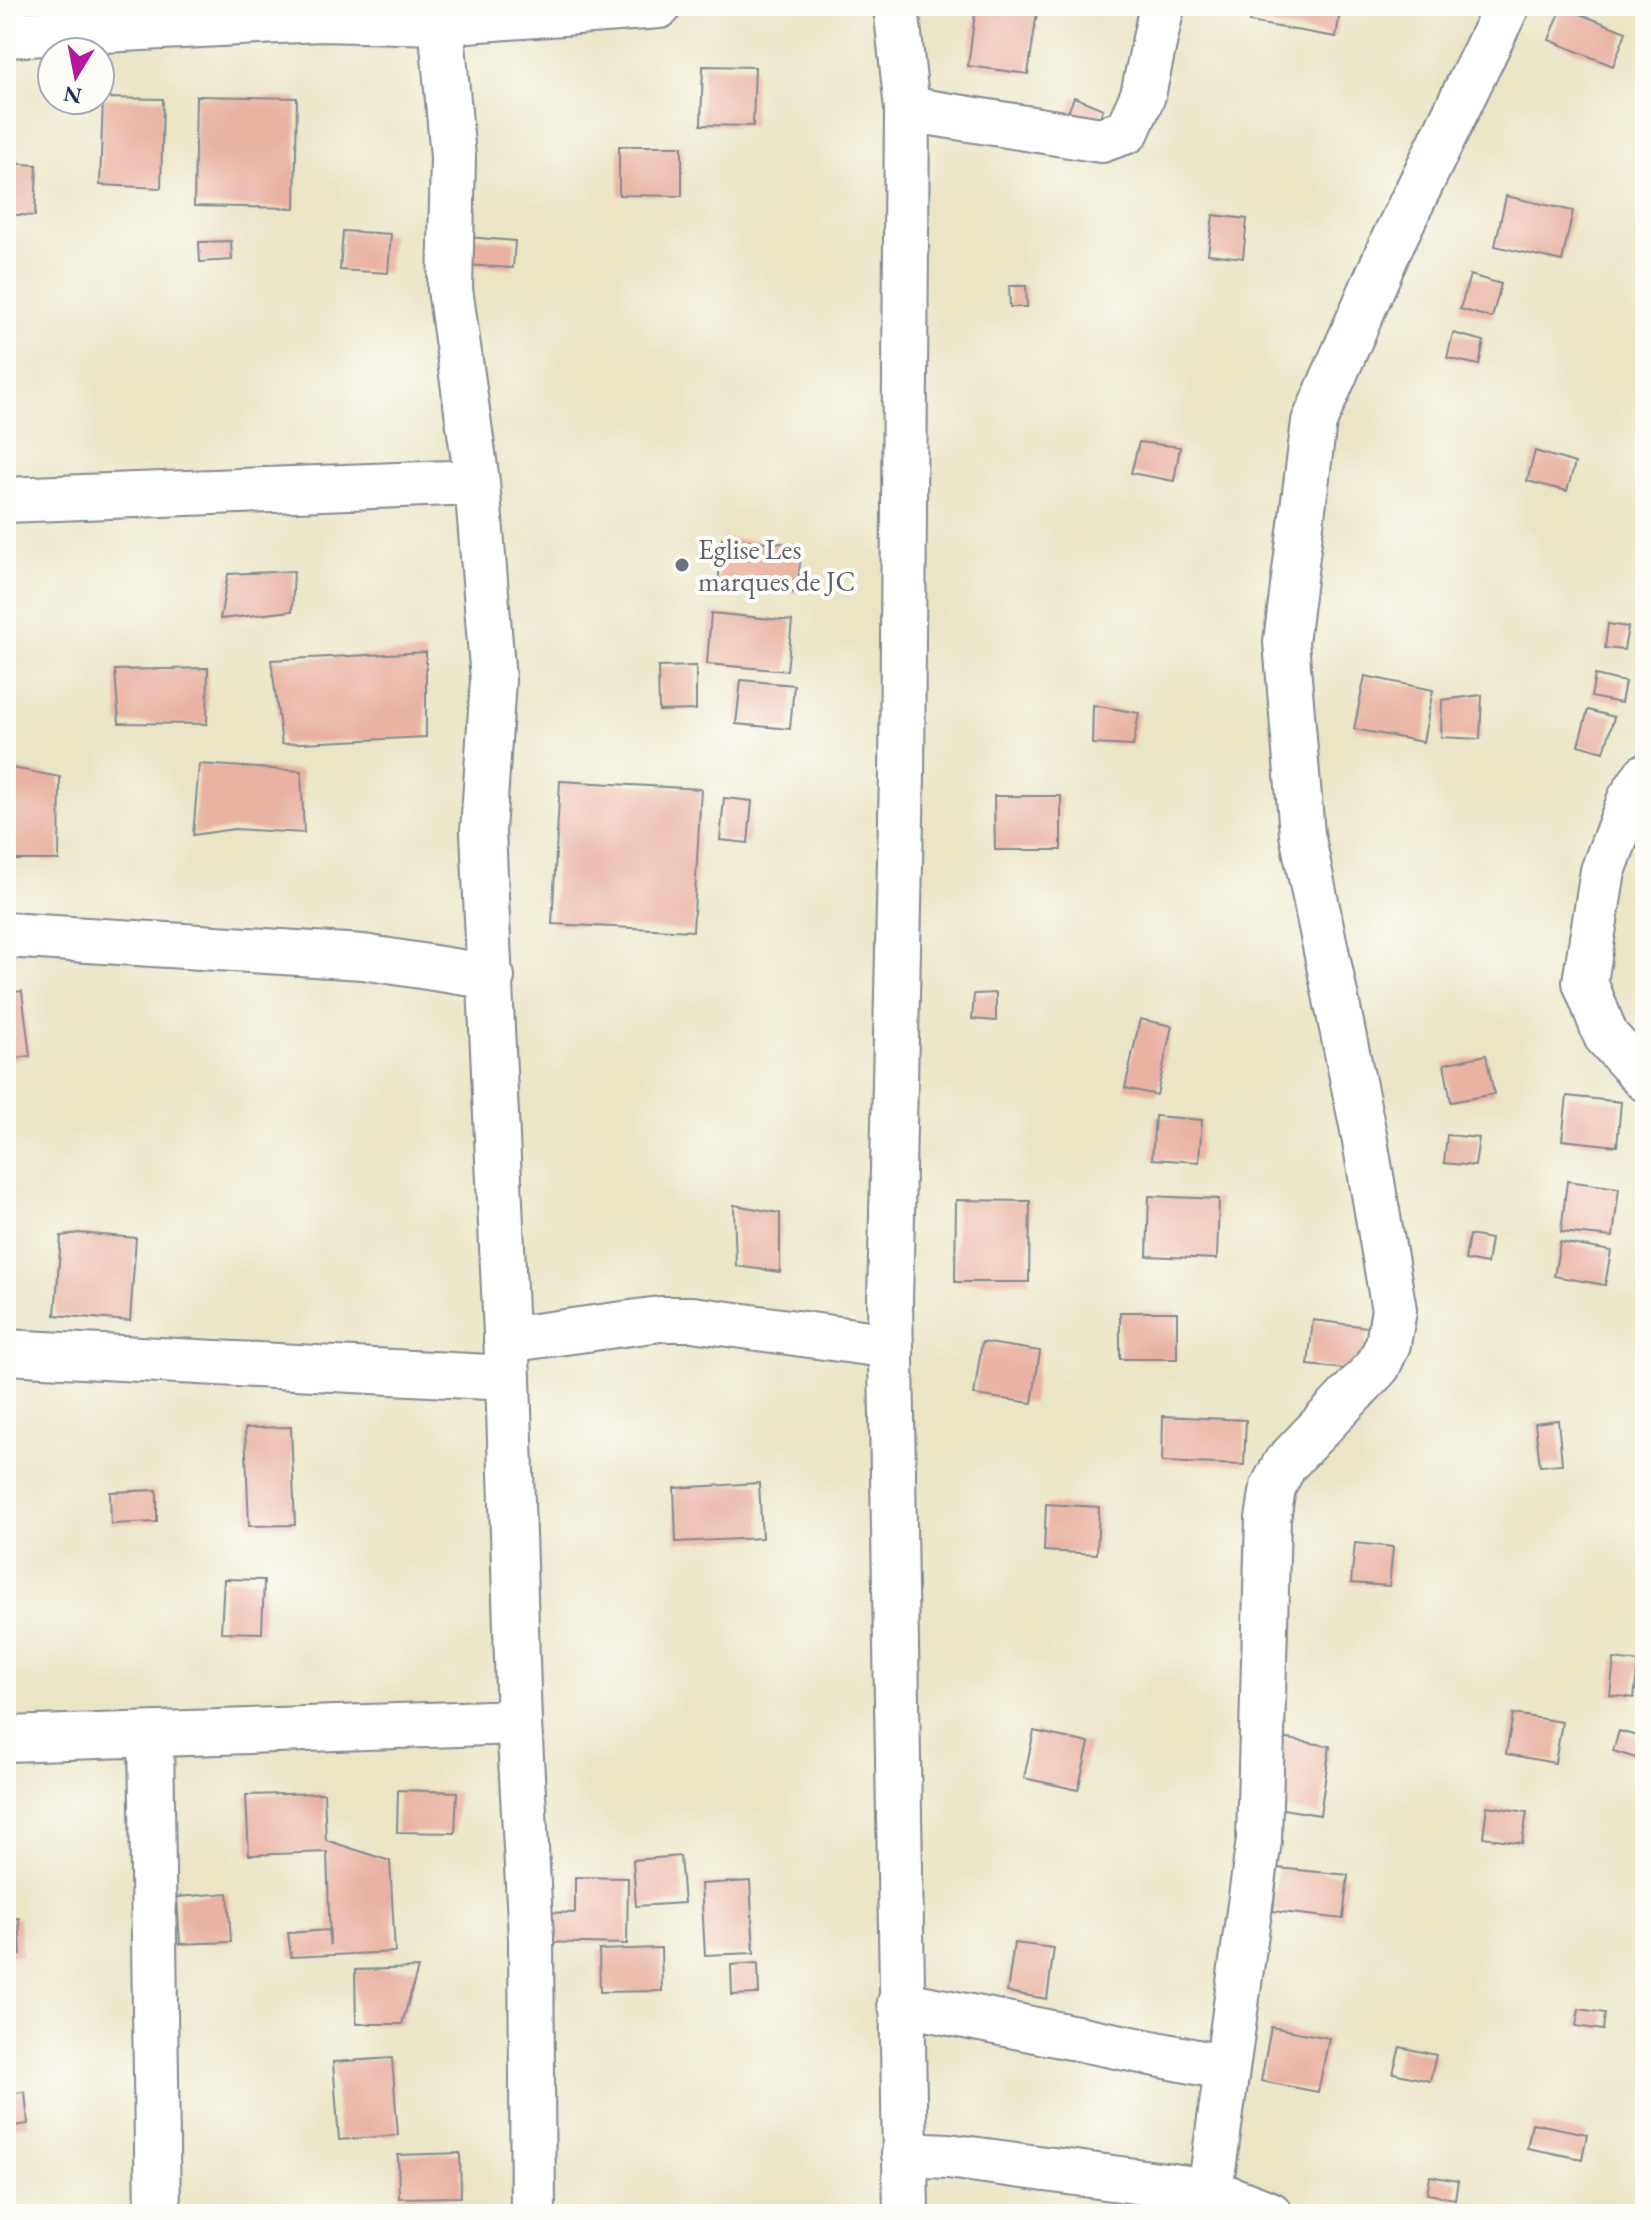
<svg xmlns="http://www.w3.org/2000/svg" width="1651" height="2220" viewBox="0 0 1651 2220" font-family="'EB Garamond',serif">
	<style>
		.building { fill: #e9b2a3 }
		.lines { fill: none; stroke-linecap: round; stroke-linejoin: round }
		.minor-casing { stroke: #838a92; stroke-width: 48 }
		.tertiary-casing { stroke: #838a92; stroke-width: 48 }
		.minor { stroke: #fff; stroke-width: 44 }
		.tertiary { stroke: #fff; stroke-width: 44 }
		.worship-dot { fill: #6b7280; stroke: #fdfcf7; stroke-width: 3 }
		.labels { text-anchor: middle; stroke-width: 8; stroke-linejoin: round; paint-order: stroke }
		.worship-label { font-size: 28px; fill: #5b616d; stroke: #fdfcf7; text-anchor: start }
	</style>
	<rect width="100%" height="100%" fill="#fdfcf7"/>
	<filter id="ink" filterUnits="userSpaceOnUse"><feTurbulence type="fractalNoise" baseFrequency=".0125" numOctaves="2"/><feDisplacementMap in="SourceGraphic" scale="16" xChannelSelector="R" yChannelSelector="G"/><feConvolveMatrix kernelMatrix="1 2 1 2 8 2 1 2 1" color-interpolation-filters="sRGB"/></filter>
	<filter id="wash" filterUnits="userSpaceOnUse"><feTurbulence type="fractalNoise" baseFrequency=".006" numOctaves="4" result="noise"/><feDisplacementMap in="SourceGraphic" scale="32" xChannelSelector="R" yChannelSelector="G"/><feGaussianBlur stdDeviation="1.8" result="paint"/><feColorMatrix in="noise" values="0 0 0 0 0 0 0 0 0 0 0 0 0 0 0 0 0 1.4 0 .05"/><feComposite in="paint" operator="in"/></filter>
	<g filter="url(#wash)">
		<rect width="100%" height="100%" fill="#ebe5c6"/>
		<g id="blocks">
			<path class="building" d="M976 6 1037 13 1028 74 968 66Z
				M1252 6H1341L1336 37 1249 22Z
				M1562 7 1626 32 1613 66 1549 40Z
				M703 66 755 67 753 126 701 125Z
				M196 96 297 98 295 208 194 206Z
				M1074 97 1103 109 1094 132 1065 121Z
				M103 98 163 99 161 188 100 185Z
				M619 146H682V196L619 195Z
				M6 163 37 165 35 216 6 214Z
				M1506 196 1573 211 1562 261 1495 246Z
				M1213 215 1247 219 1243 258 1208 254Z
				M343 231 391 234 388 273 340 270Z
				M467 237 515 241 513 268 465 265Z
				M231 241 232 260 200 262 199 242Z
				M1470 275 1501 284 1492 318 1460 309Z
				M1009 286H1026L1027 307H1010Z
				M1453 333 1484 341 1479 365 1447 358Z
				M1139 442 1180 447 1174 481 1131 473Z
				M1535 451 1575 463 1567 491 1527 481Z
				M722 538 802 545 797 593 718 586Z
				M294 571 292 611 220 619 228 574Z
				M711 613 792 621 787 671 707 664Z
				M1608 624 1628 627 1624 650 1605 648Z
				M426 652V737L282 744 271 660Z
				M696 666V710L659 711 658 667Z
				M208 668 207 724 119 723 115 670Z
				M1595 675 1625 682 1621 703 1591 697Z
				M1365 676 1433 690 1423 742 1354 729Z
				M741 680 794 685 790 729 736 724Z
				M1482 695 1480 739 1441 737 1442 700Z
				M1093 705 1139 713 1133 746 1092 744Z
				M1588 710 1614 717 1604 752 1578 745Z
				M199 764 301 771 304 833 234 829 193 835Z
				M7 767 60 777 59 860H6Z
				M560 781 701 789 693 931 552 924Z
				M994 796H1061V850H995Z
				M724 798 752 801 748 843 720 840Z
				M22 991 30 1056 6 1060V993Z
				M996 993V1021L972 1019 974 994Z
				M1140 1019 1172 1026 1157 1095 1125 1088Z
				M1486 1055 1494 1094 1451 1102 1444 1064Z
				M1567 1096 1621 1102 1617 1146 1562 1140Z
				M1155 1116 1202 1120 1199 1162 1152 1159Z
				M1447 1135 1479 1138 1475 1166 1444 1163Z
				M1567 1181 1619 1188 1613 1237 1561 1232Z
				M1149 1196 1219 1199 1217 1259 1147 1256Z
				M956 1200 1030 1201 1029 1282H955Z
				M734 1205 780 1213V1272L736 1266Z
				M78 1233 136 1238 130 1321 55 1315 61 1236Z
				M1469 1235 1491 1239 1487 1264 1465 1260Z
				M1560 1242 1611 1251 1605 1285 1554 1276Z
				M1120 1312H1177V1359H1120Z
				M1313 1320 1368 1327 1363 1371 1308 1365Z
				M982 1342 1040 1351 1032 1403 974 1395Z
				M1163 1416 1246 1420 1244 1465 1162 1462Z
				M1558 1420 1562 1464 1540 1466 1535 1423Z
				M291 1427 295 1525 249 1526 245 1428Z
				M759 1483 762 1538 676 1542 674 1488Z
				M157 1490V1522L111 1524 110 1492Z
				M1046 1504 1099 1507 1097 1554 1044 1551Z
				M1355 1543 1393 1547 1389 1586 1351 1583Z
				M224 1579 264 1580 262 1633 221 1632Z
				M1614 1659 1638 1662 1634 1698 1610 1695Z
				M1513 1714 1562 1722 1555 1763 1506 1754Z
				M1034 1731 1089 1743 1078 1790 1024 1778Z
				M1619 1731 1644 1738 1639 1759 1613 1751Z
				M1281 1738 1330 1746 1320 1815 1270 1807Z
				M398 1790 457 1792 455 1833 397 1832Z
				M324 1793 326 1840 390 1861 395 1952 291 1957 288 1933 328 1930 330 1945 327 1852 249 1855 246 1795Z
				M1487 1806 1527 1812 1522 1843 1483 1837Z
				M680 1856 684 1903 636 1906 633 1860Z
				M1278 1868 1348 1875 1343 1919 1273 1911Z
				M575 1877 628 1878 627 1944 539 1942 540 1912 575 1913Z
				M750 1881 754 1953 705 1955 701 1884Z
				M228 1893 231 1942 180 1944 177 1897Z
				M19 1918 21 1955 6 1956V1919Z
				M1014 1943 1054 1948 1047 1999 1007 1992Z
				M661 1948 662 1991 600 1992 599 1950Z
				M758 1963 759 1994 732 1995 731 1965Z
				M418 1968 402 2024H356L355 1970Z
				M1579 2009 1605 2013 1603 2030 1576 2026Z
				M1271 2027 1329 2038 1318 2092 1261 2081Z
				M1400 2047 1436 2055 1430 2081 1393 2073Z
				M392 2058 398 2135 339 2140 333 2062Z
				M25 2092 28 2124 6 2127V2094Z
				M1532 2123 1587 2134 1582 2159 1527 2148Z
				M460 2153 461 2197 399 2198 398 2155Z
				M1430 2176 1458 2181 1455 2199 1427 2194Z"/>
		</g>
	</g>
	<g filter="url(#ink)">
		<use href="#blocks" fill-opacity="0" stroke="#838a92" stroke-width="2"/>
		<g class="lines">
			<defs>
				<path id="minor" d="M896 6 907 109 902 774 890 1302 906 2214
					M441 22 453 157 450 289 477 482 493 680 483 831 508 1378 519 1722 531 1938 533 2214
					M6 35 320 19 441 22 659 6
					M907 109 1101 140 1127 131 1143 95 1162 6
					M6 500 477 482
					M6 935 363 957 492 977
					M506 1340 660 1319H692L891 1346
					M6 1352 508 1378
					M151 1735 158 2214
					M6 1739 519 1722
					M900 2003 1227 2068
					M904 2154 948 2156 1210 2191 1270 2214
					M1210 2191 1259 1840 1268 1519 1273 1487 1285 1464 1378 1366 1388 1344 1394 1310 1364 1135 1302 834 1286 642 1314 422 1392 243 1507 6"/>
				<path id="tertiary" d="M1645 776 1630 799 1603 871 1585 982 1606 1036 1645 1079"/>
			</defs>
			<use href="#minor" class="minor-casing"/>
			<use href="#tertiary" class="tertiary-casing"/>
			<use href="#minor" class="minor"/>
			<use href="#tertiary" class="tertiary"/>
		</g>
	</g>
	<circle class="worship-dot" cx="682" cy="565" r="8"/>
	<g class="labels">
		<g class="worship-label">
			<text x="698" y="559">Eglise Les<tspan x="698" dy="32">marques de JC</tspan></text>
		</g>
	</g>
	<rect width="1651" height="2220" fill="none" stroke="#fdfcf7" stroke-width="32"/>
	<g transform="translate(76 76) rotate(190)"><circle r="38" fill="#fdfcf7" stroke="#a3aaba" stroke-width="2"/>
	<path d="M0-6L14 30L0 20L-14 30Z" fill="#b5179e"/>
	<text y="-12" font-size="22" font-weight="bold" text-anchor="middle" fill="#1b2f5e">N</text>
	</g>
</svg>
